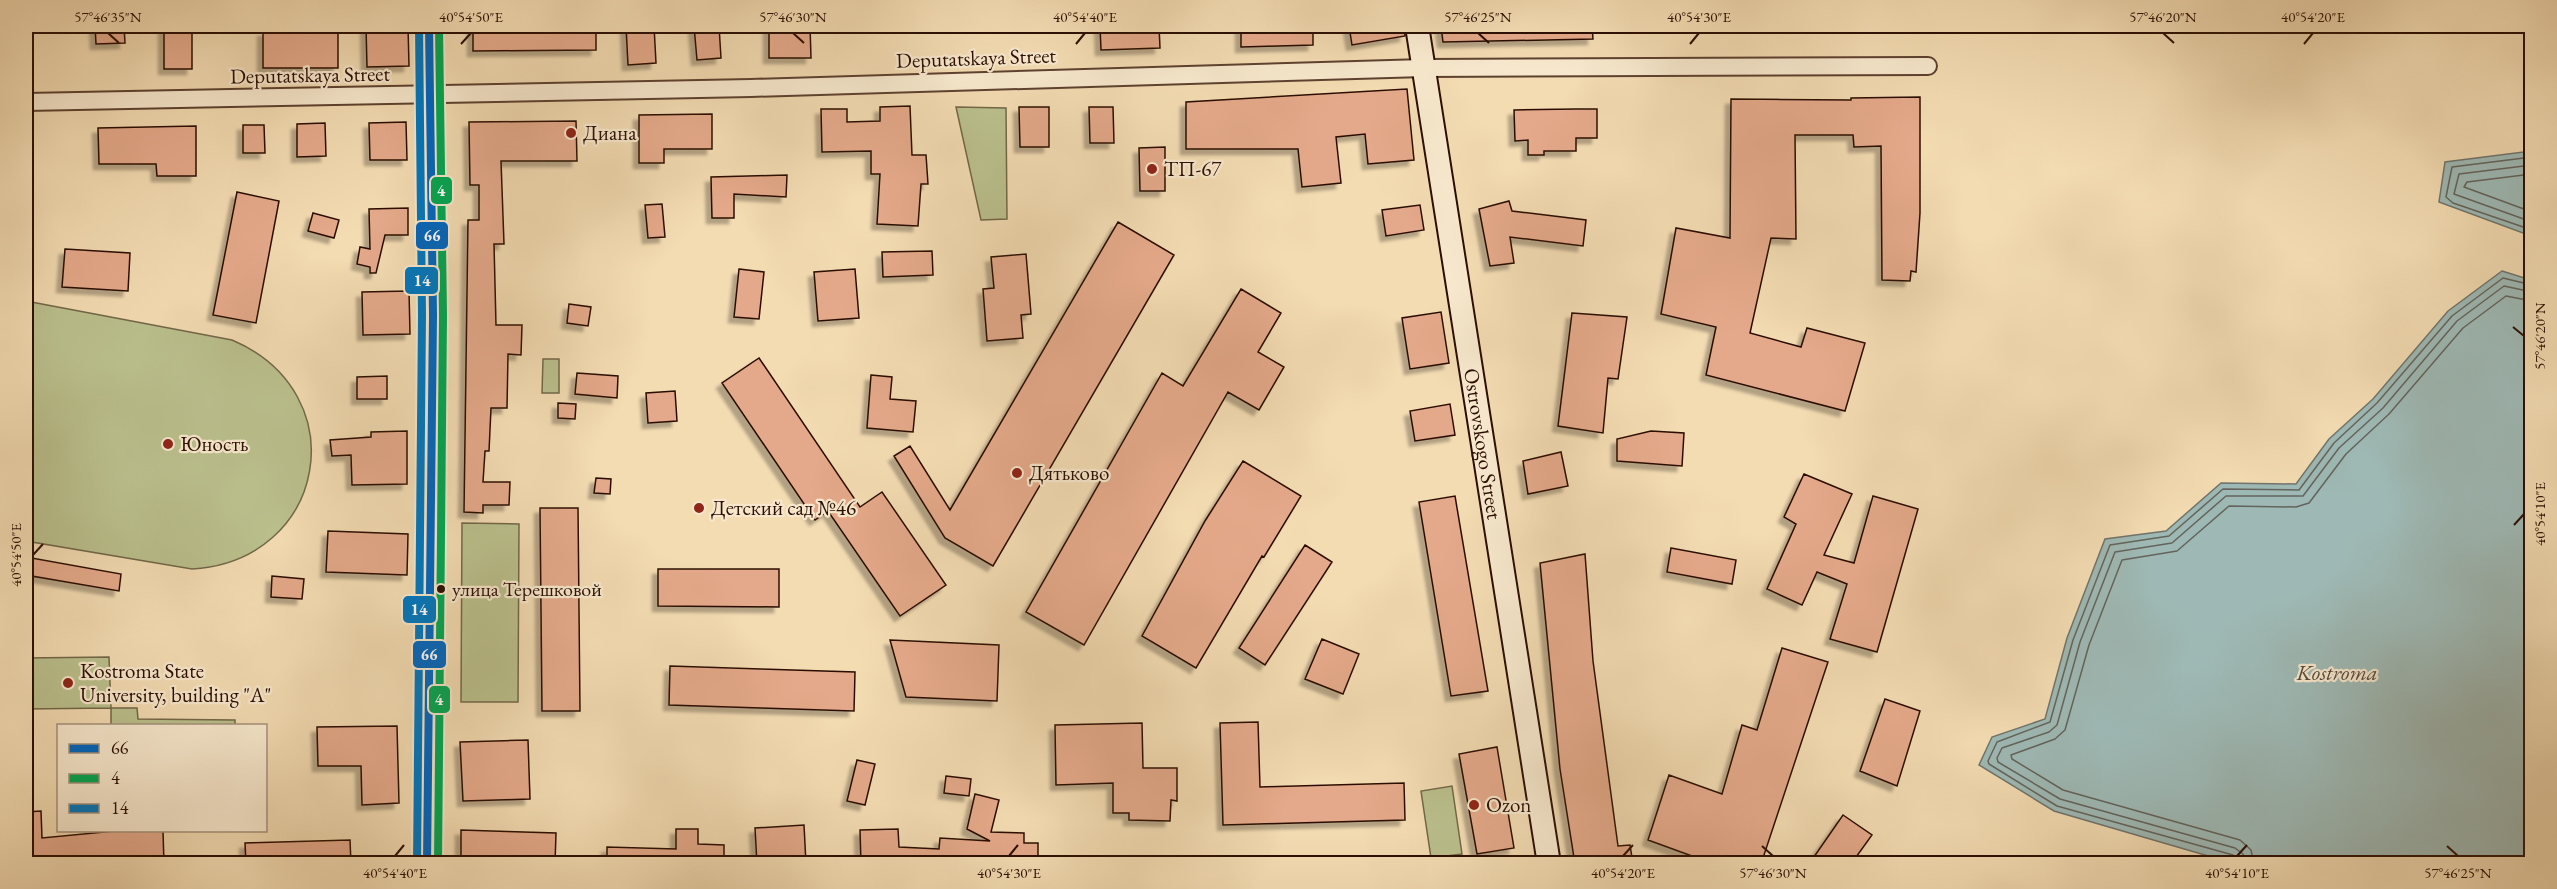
<svg xmlns="http://www.w3.org/2000/svg" width="2557" height="889" viewBox="0 0 2557 889" font-family="'EB Garamond',serif">
	<style>
		.green { fill: #bac08d; stroke: #726748; stroke-width: 1.5 }
		.water { fill: #9eb9b5; stroke: #70756e; stroke-width: 1.5 }
		.lines { fill: none; stroke-linecap: round; stroke-linejoin: round }
		.shore { stroke: #64645c; stroke-width: 1.5 }
		.building { fill: #e4a98a; stroke: #2b0e03; stroke-width: 1.5; filter: url(#shadow) }
		.street-casing { stroke: #5d412f; stroke-width: 20 }
		.secondary-casing { stroke: #2b0e03; stroke-width: 26 }
		.street { stroke: #f7e8cd; stroke-width: 16 }
		.secondary { stroke: #f7e8cd; stroke-width: 22 }
		.bus-1-casing { stroke: #f7e8cd; stroke-width: 12 }
		.bus-2-casing { stroke: #f7e8cd; stroke-width: 12 }
		.bus-3-casing { stroke: #f7e8cd; stroke-width: 12 }
		.bus-1 { stroke: #0065bd; stroke-width: 8 }
		.bus-2 { stroke: #00a651; stroke-width: 8 }
		.bus-3 { stroke: #0076bd; stroke-width: 8 }
		.ticks { fill: none; stroke: #2b0e03; stroke-width: 2 }
		.poi-dot { fill: #8f2418; stroke: #f7e8cd; stroke-width: 2 }
		.bus-dot { fill: #2b0e03; stroke: #f7e8cd; stroke-width: 2 }
		.labels { text-anchor: middle; stroke-width: 4.5; stroke-linejoin: round; paint-order: stroke }
		.bus-label { font-size: 20px; fill: #2b0e03; stroke: #f7e8cd; text-anchor: start }
		.street-label { font-size: 21px; fill: #2b0e03; stroke: #f7e8cd }
		.poi-label { font-size: 21px; fill: #2b0e03; stroke: #f7e8cd; text-anchor: start }
		.water-label { font-size: 22px; font-style: italic; fill: #534a41; stroke: #f7e8cd }
		.line-badge { stroke: #f7e8cd; stroke-width: 2 }
		.badge-label { font-size: 16px; text-anchor: middle; font-weight: bold; fill: #fff }
		.neatline { fill: none; stroke: #2b0e03; stroke-width: 2 }
		.ticks-label { font-size: 15px; text-anchor: middle; fill: #2b0e03 }
	</style>
	<defs>
		<filter id="shadow"><feDropShadow dx="-5.5" dy="5.5" stdDeviation="1.5" flood-color="#0004"/></filter>
	</defs>
	<rect width="100%" height="100%" fill="#f3dbb2"/>
	<filter id="stains"><feTurbulence type="fractalNoise" baseFrequency=".00333" numOctaves="4"/><feColorMatrix values="0 0 0 0 .2 0 0 0 0 .09 0 0 0 0 .02 0 0 0 .5 -.17"/></filter>
	<radialGradient id="worn" r=".72"><stop offset=".6" stop-color="#630" stop-opacity="0"/><stop offset="1" stop-color="#630" stop-opacity=".3"/></radialGradient>
	<path class="green" d="M956 107 1006 108 1007 219 981 220Z
		M26 301 232 340C357 393 327 561 192 569L26 541Z
		M543 359H559V393H542Z
		M462 523 519 524 518 702H461Z
		M109 657 111 708H137L138 719 235 720V725H111V708L26 709V658Z
		M1452 786 1462 854 1431 858 1421 791Z"/>
	<path class="water" d="M2531 151V236L2439 202 2445 162Z
		M2502 271 2531 280V863L2262 864 2222 860 2054 811 1979 765 1992 737 2045 719 2067 638 2105 539 2166 531 2221 483 2296 484 2329 439 2373 399 2448 311Z"/>
	<g class="lines">
		<path class="shore" d="M2532 157 2452 167 2446 197 2453 203 2532 230
			M2532 165 2459 174 2454 194 2532 222
			M2532 174 2467 182 2464 187 2532 212
			M2237 864 2233 855 2057 806 1989 764 1988 761 1997 742 2050 722 2073 640 2110 545 2169 536 2223 489 2299 490 2334 443 2377 403 2452 316 2503 278 2532 285
			M2245 864 2243 854 2235 848 2060 799 1998 762 1997 758 2002 748 2049 732 2057 725 2080 642 2115 552 2172 543 2226 496H2303L2339 448 2383 408 2457 321 2504 286 2532 292
			M2254 864 2251 850 2240 840 2063 790 2012 759 2011 755 2055 739 2065 730 2089 645 2122 560 2177 551 2229 506 2296 507 2309 503 2346 454 2389 414 2463 328 2506 296 2532 301"/>
	</g>
	<path class="building" d="M95 26H124L125 43 96 44Z
		M164 26 192 27V69H164Z
		M310 26H338V68H263V31H310Z
		M366 26H408L409 66 367 67Z
		M473 26H596V50L473 51Z
		M626 26H654L656 63 628 65Z
		M694 26H719L721 58 697 60Z
		M769 26H810L811 58H769Z
		M1100 26H1159L1160 48 1101 50Z
		M1241 26H1313V45L1241 47Z
		M1349 26H1404L1405 36 1352 45Z
		M1441 26H1592L1593 39 1443 42Z
		M1407 89 1414 160 1368 164 1365 134 1336 137 1341 183 1302 187 1298 149H1186V102Z
		M1920 97V213L1916 272 1911 271 1910 281 1882 280 1881 146 1854 147 1853 135H1795L1796 239 1771 238 1750 333 1801 347 1807 328 1865 343 1845 411 1706 375 1716 327 1661 314 1676 228 1730 238 1731 99 1851 100V98Z
		M910 106 912 155H926L928 184H921L918 226 877 224 880 174H871V151L822 152 821 109H847V122L880 121V107Z
		M1019 107H1049V147H1020Z
		M1089 107H1113L1114 143H1090Z
		M1576 109H1597V138H1576V151H1544V155H1528V140L1515 141 1514 110Z
		M712 114V149H664V163H639V115Z
		M576 121 577 161H501L504 244H494L496 325H522L521 355 508 354 507 408H491L489 451H485L483 482H510L509 505H483V513L464 512 468 220H479V185H470L469 122Z
		M406 122 407 160H370L369 123Z
		M325 123 326 156 297 157V124Z
		M243 125H264L265 153H243Z
		M196 126V176H157L156 164H99L98 128Z
		M1165 147V191H1140L1139 148Z
		M787 175 786 197 734 194V218H712L711 177Z
		M237 192 279 201 256 323 213 315Z
		M1509 201 1512 211 1586 220 1583 246 1510 237 1514 263 1490 266 1479 209Z
		M662 204 665 237 648 238 645 205Z
		M1420 205 1424 230 1386 236 1382 210Z
		M408 208V235H385L376 273H370V267L357 264 360 247 370 249 369 209Z
		M313 213 339 220 334 238 308 231Z
		M1118 222 1174 255 993 566 945 538 894 456 910 446 950 510Z
		M65 249 130 253 128 291 62 287Z
		M932 251 933 275 883 277 882 252Z
		M1026 254 1031 314 1021 315 1023 338 987 341 983 289 994 288 991 257Z
		M739 269 764 272 759 319 734 317Z
		M855 269 859 318 818 321 814 272Z
		M1241 289 1281 313 1258 352 1284 367 1259 410 1228 392 1084 645 1026 612 1162 373 1183 386Z
		M409 291 410 334 363 335 362 292Z
		M569 304 591 307 588 326 567 323Z
		M1441 312 1449 363 1410 369 1402 318Z
		M1572 313 1627 317 1618 379 1608 378 1603 433 1558 426Z
		M759 358 860 507 882 492 946 585 900 616 828 511 815 520 722 383Z
		M577 373 618 376 617 398 575 394Z
		M871 375 892 377 890 399 916 401 913 432 867 428Z
		M387 376V399H357V377Z
		M675 391 677 421 648 423 646 393Z
		M558 403 576 404 575 419 558 418Z
		M1450 404 1455 435 1415 441 1410 411Z
		M407 431V484L352 485 351 455 332 456 330 440 371 437V432Z
		M1651 431 1684 433 1682 466 1617 461V439Z
		M1561 452 1568 486 1528 494 1523 461Z
		M1243 461 1301 496 1264 557 1262 556 1196 668 1142 636 1205 521Z
		M1804 474 1852 494 1824 555 1854 563 1873 496 1918 509 1877 652 1830 639 1847 584 1817 572 1802 605 1767 589 1796 524 1784 517Z
		M596 478 611 479 610 494 594 493Z
		M1455 496 1488 691 1451 696 1419 502Z
		M540 508H578L580 711H542Z
		M328 531 408 534 407 575 326 572Z
		M1305 545 1332 562 1265 665 1239 648Z
		M1671 548 1736 560 1732 584 1667 572Z
		M1585 554 1593 661 1618 846 1630 845 1633 864H1575L1560 769 1540 563Z
		M26 557 121 574 119 591 26 575Z
		M658 569H779V607L658 606Z
		M272 576 304 579 302 599 271 597Z
		M1322 639 1359 654 1343 694 1305 679Z
		M890 640 999 645 997 701 906 697Z
		M1782 648 1828 662 1761 864H1702L1703 860 1648 840 1669 775 1722 794 1742 725 1757 730Z
		M670 666 855 672 854 711 669 705Z
		M1885 699 1920 711 1897 786 1860 771Z
		M1258 722 1260 787 1404 783 1405 820 1223 825 1220 723Z
		M1142 723 1143 768H1177V801L1171 800 1170 821 1129 820V813H1113V783L1056 785 1055 725Z
		M397 726 399 803 362 805 361 766H318L317 727Z
		M528 740 530 799 463 801 460 742Z
		M1497 747 1514 848 1477 854 1459 754Z
		M857 760 875 764 865 805 847 801Z
		M946 776 971 779 969 796 944 793Z
		M975 794 999 800 991 832 1024 833V843H1038V864H861L860 830 898 829 899 847 939 849 940 838 990 841 967 829Z
		M41 811 42 838 115 831H163L164 864H26V812Z
		M1843 815 1872 835 1851 864H1809Z
		M804 825 806 864H757L755 828Z
		M676 829H698V844L724 845V864H607V847L676 849Z
		M461 830 556 833 555 864H461Z
		M350 840 351 864H246L245 843Z"/>
	<g class="lines">
		<defs>
			<path id="street" d="M26 102 751 88 1424 68 1928 66"/>
			<g id="secondary">
				<path id="s1" d="M1417 26 1549 864"/>
				<path d="M427 864 433 315 429 26"/>
			</g>
		</defs>
		<use href="#street" class="street-casing"/>
		<use href="#secondary" class="secondary-casing"/>
		<use href="#street" class="street"/>
		<use href="#secondary" class="secondary"/>
		<defs>
			<path id="bus-1" d="M427 864 433 315 429 26"/>
			<path id="bus-2" d="M438 864 443 315 439 26"/>
			<path id="bus-3" d="M417 864 422 315 419 26"/>
		</defs>
		<use href="#bus-1" class="bus-1-casing"/>
		<use href="#bus-2" class="bus-2-casing"/>
		<use href="#bus-3" class="bus-3-casing"/>
		<use href="#bus-1" class="bus-1"/>
		<use href="#bus-2" class="bus-2"/>
		<use href="#bus-3" class="bus-3"/>
	</g>
	<path class="ticks" d="M108 33 119 43M793 33 804 43M1478 33 1489 43M2163 33 2174 43M461 44 471 33M1076 44 1085 33M1690 44 1699 33M2304 44 2313 33M2513 327 2524 336M2514 525 2524 514M33 555 43 544M1762 846 1773 856M2447 846 2458 856M395 856 404 845M1009 856 1018 845M1623 856 1633 845M2237 856 2247 845"/>
	<g class="poi-dot">
		<circle cx="571" cy="133" r="6"/>
		<circle cx="1152" cy="169" r="6"/>
		<circle cx="168" cy="444" r="6"/>
		<circle cx="1017" cy="473" r="6"/>
		<circle cx="699" cy="508" r="6"/>
		<circle cx="68" cy="683" r="6"/>
		<circle cx="1474" cy="805" r="6"/>
	</g>
	<circle class="bus-dot" cx="441" cy="589" r="5"/>
	<g class="labels">
		<g class="bus-label">
			<text x="452" y="596">улица Терешковой</text>
		</g>
		<g class="street-label">
			<text transform="translate(976 58) rotate(-2)" y="7">Deputatskaya Street</text>
			<text transform="translate(310 75) rotate(-1)" y="7">Deputatskaya Street</text>
			<text dy="7" stroke="none"><textPath href="#s1" startOffset="423">Ostrovskogo Street</textPath></text>
		</g>
		<g class="poi-label">
			<text x="583" y="140">Диана</text>
			<text x="1164" y="176">ТП-67</text>
			<text x="180" y="451">Юность</text>
			<text x="1029" y="480">Дятьково</text>
			<text x="711" y="515">Детский сад №46</text>
			<text x="80" y="678">Kostroma State<tspan x="80" dy="24">University, building "A"</tspan></text>
			<text x="1486" y="812">Ozon</text>
		</g>
		<g class="water-label">
			<text x="2337" y="680">Kostroma</text>
		</g>
	</g>
	<g class="line-badge">
		<rect x="430" y="176" width="23" height="29" rx="6" fill="#00a651"/>
		<rect x="415" y="221" width="34" height="29" rx="6" fill="#0065bd"/>
		<rect x="404" y="266" width="35" height="29" rx="6" fill="#0076bd"/>
		<rect x="402" y="595" width="35" height="29" rx="6" fill="#0076bd"/>
		<rect x="412" y="640" width="35" height="29" rx="6" fill="#0065bd"/>
		<rect x="428" y="685" width="23" height="29" rx="6" fill="#00a651"/>
	</g>
	<g class="badge-label">
		<text x="441" y="196">4</text>
		<text x="432" y="241">66</text>
		<text x="422" y="286">14</text>
		<text x="419" y="615">14</text>
		<text x="429" y="660">66</text>
		<text x="439" y="705">4</text>
	</g>
	<rect width="2557" height="889" fill="none" stroke="#f3dbb2" stroke-width="66"/>
	<rect x="57" y="724" width="210" height="108" fill="#f7e8cd" stroke="#a5917c" stroke-width="1.5"/>
	<rect x="69" y="744" width="30" height="9" fill="#0065bd" stroke="#a5917c" stroke-width="1.5"/>
	<text x="111" y="754" font-size="18" fill="#2b0e03">66</text>
	<rect x="69" y="774" width="30" height="9" fill="#00a651" stroke="#a5917c" stroke-width="1.5"/>
	<text x="111" y="784" font-size="18" fill="#2b0e03">4</text>
	<rect x="69" y="804" width="30" height="9" fill="#0076bd" stroke="#a5917c" stroke-width="1.5"/>
	<text x="111" y="814" font-size="18" fill="#2b0e03">14</text>
	<rect x="33" y="33" width="2491" height="823" class="neatline"/>
	<g class="ticks-label">
		<text x="108" y="22">57°46'35"N</text>
		<text x="471" y="22">40°54'50"E</text>
		<text x="793" y="22">57°46'30"N</text>
		<text x="1085" y="22">40°54'40"E</text>
		<text x="1478" y="22">57°46'25"N</text>
		<text x="1699" y="22">40°54'30"E</text>
		<text x="2163" y="22">57°46'20"N</text>
		<text x="2313" y="22">40°54'20"E</text>
		<text transform="translate(2540 336) rotate(-90)" y="5">57°46'20"N</text>
		<text transform="translate(2540 514) rotate(-90)" y="5">40°54'10"E</text>
		<text transform="translate(16 555) rotate(-90)" y="5">40°54'50"E</text>
		<text x="395" y="878">40°54'40"E</text>
		<text x="1009" y="878">40°54'30"E</text>
		<text x="1623" y="878">40°54'20"E</text>
		<text x="1773" y="878">57°46'30"N</text>
		<text x="2237" y="878">40°54'10"E</text>
		<text x="2458" y="878">57°46'25"N</text>
	</g>
	<rect width="100%" height="100%" filter="url(#stains)"/>
	<rect width="100%" height="100%" fill="url(#worn)"/>
</svg>
